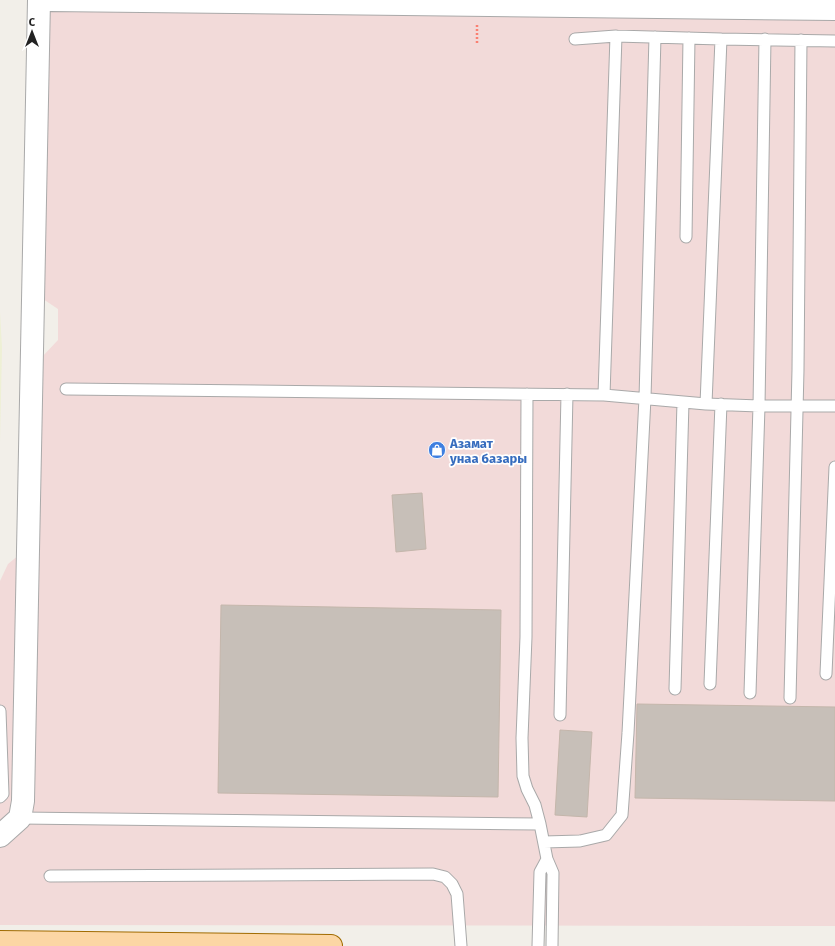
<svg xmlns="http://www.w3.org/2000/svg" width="835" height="946" viewBox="0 0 835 946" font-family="'Fira Sans',sans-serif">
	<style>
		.commercial { fill: #f2dad9 }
		.farmland { fill: #eef0d5 }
		.building { fill: #c7bfb8; stroke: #c4b6ab }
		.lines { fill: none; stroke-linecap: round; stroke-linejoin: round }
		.lane-casing { stroke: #a9a9a9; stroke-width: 13 }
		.street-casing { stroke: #a9a9a9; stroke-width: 24 }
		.primary-casing { stroke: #a06b00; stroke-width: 24 }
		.path { stroke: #fa8072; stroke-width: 2.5; stroke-dasharray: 2 2; stroke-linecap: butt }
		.lane { stroke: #fff; stroke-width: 11 }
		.street { stroke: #fff; stroke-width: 22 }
		.primary { stroke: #fcd6a4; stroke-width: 22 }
		.labels { text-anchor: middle; stroke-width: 3.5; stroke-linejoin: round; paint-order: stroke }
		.shop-label { font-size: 13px; font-weight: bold; fill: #366cbe; stroke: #fff; text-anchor: start }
	</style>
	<rect width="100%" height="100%" fill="#f2efe9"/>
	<path class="commercial" d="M835 0V926L0 925V581L8 564 36 541 41 358 58 340V309L43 299 50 11Z"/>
	<path class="farmland" d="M0 312 2 348 0 443Z"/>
	<path class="building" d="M422 493 426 549 396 552 392 495Z
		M221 605 501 610 498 797 218 793Z
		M637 704 835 707V801L635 798Z
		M560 730 592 732 587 817 555 815Z"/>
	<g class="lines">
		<defs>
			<path id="lane" d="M575 39 616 36 721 39
				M686 237 689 38
				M66 389 604 395 706 404 759 406H835
				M527 394 526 637 522 738 523 776 527 789 535 805 540 824 547 859 553 873 552 946
				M604 395 616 36
				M706 404 721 39 835 41
				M826 674 835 467
				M710 684 721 404
				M675 689 683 402
				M750 693 759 406 765 39
				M790 698 798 370 801 40
				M0 711 3 794 0 797
				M560 715 567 394
				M20 818 540 824
				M544 842 580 841 606 835 622 815 628 733 645 398 655 37
				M50 876 433 874 445 877 452 884 457 894 461 946
				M538 946 540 872 547 859"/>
			<path id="street" d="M50 0 835 9
				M0 836 20 818 23 801 39 0"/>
			<path id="primary" d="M0 942 331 946"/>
		</defs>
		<use href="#lane" class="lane-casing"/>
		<use href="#street" class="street-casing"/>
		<use href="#primary" class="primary-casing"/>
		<path class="path" d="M477 25V43"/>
		<use href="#lane" class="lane"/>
		<use href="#street" class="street"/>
		<use href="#primary" class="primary"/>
	</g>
	<defs>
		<symbol id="shop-disc" viewBox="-11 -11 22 22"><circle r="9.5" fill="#3f7fe0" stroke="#fff"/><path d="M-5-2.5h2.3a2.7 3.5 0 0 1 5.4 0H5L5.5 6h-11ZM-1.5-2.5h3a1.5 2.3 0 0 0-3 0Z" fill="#fff"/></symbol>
	</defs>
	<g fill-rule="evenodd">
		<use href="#shop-disc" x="427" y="440" width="20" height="20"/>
	</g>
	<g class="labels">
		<g class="shop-label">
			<text x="450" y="448">Азамат<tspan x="450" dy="15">унаа базары</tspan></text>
		</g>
	</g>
	<g transform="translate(32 32)" stroke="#ffffff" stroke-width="3" paint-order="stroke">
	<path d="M0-3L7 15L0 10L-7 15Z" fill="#222222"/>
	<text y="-6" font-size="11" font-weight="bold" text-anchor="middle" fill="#222222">С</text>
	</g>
</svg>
